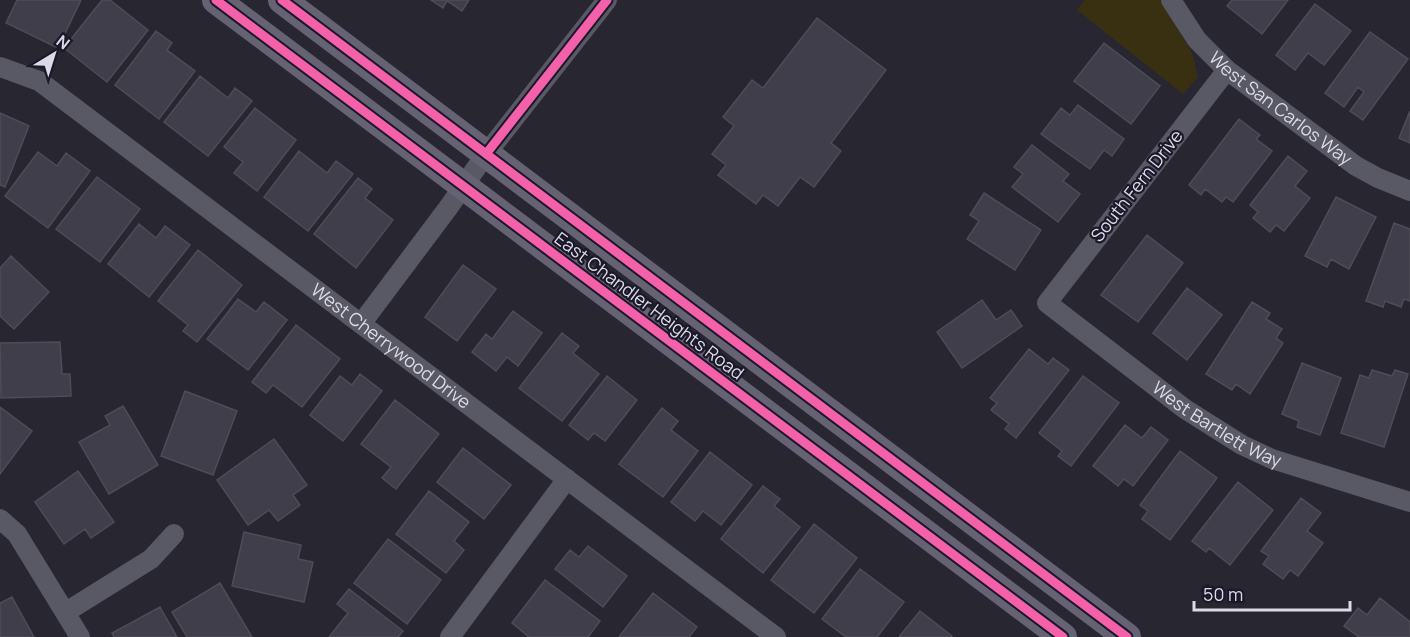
<svg xmlns="http://www.w3.org/2000/svg" width="1410" height="637" viewBox="0 0 1410 637" font-family="Manrope,sans-serif">
	<style>
		.green { fill: #383011 }
		.building { fill: #413e4c; stroke: #4e4c56; stroke-width: 1.5 }
		.lines { fill: none; stroke-linecap: round; stroke-linejoin: round }
		.minor { stroke: #595865; stroke-width: 20 }
		.secondary { stroke: #656373; stroke-width: 28 }
		.cycleway-casing { stroke: #1b182a; stroke-width: 13 }
		.cycleway { stroke: #f560ab; stroke-width: 9 }
		.labels { text-anchor: middle; stroke-width: 4.5; stroke-linejoin: round; paint-order: stroke }
		.street-label { font-size: 18px; fill: #dbdae7; stroke: #1b182a }
	</style>
	<rect width="100%" height="100%" fill="#282630"/>
	<path class="green" d="M1085 0H1160L1192 53 1198 77 1183 94 1077 10Z"/>
	<path class="building" d="M17 0H81L58 48 6 23Z
		M102 0H110L148 30 107 82 64 48Z
		M431 0H469L462 11 447 1 443 8Z
		M1232 0H1288L1262 34 1227 6Z
		M1315 4 1351 31 1324 65 1308 53 1295 70 1276 55Z
		M817 18 886 70 831 143 841 151 814 187 800 177 778 206 763 195 756 204 718 175 726 165 712 154 734 126 723 117 752 80 763 88Z
		M156 31 172 43 167 50 195 71 159 119 115 85Z
		M1370 32 1408 59 1363 120 1350 111 1364 92 1358 87 1344 107 1325 93Z
		M1104 43 1160 86 1131 124 1074 81Z
		M200 76 228 98 235 88 252 101 208 156 164 122Z
		M1078 105 1124 139 1112 156 1104 150 1090 169 1041 134 1061 108 1070 115Z
		M255 108 296 140 257 191 234 173 243 162 224 147Z
		M1410 111V143L1399 138Z
		M0 113 29 126 5 187 0 185Z
		M1239 119 1260 135 1256 139 1272 151 1233 202 1226 197 1222 202 1205 189 1201 195 1189 185Z
		M1032 145 1069 174 1063 181 1080 194 1058 222 1012 187 1023 174 1014 167Z
		M299 151 327 173 336 161 353 174 308 231 264 197Z
		M38 152 57 166 66 153 90 171 48 228 5 196Z
		M1288 156 1307 171 1295 186 1310 198 1284 231 1276 225 1270 232 1253 218 1258 212 1250 205Z
		M97 177 140 209 100 262 56 229Z
		M358 178 372 189 365 198 393 220 356 268 314 234Z
		M984 193 1041 230 1015 270 967 239 979 221 970 215Z
		M1336 197 1376 217 1349 269 1331 259 1327 267 1305 256Z
		M1394 223 1410 229V301L1404 299 1401 307 1385 301 1383 307 1366 301Z
		M139 224 156 238 165 226 190 245 149 297 108 264Z
		M1147 235 1183 263 1138 322 1101 295Z
		M198 250 242 285 197 342 183 331 188 325 158 301Z
		M11 256 49 292 14 329 0 316V268Z
		M463 265 496 289 457 341 425 317Z
		M1187 288 1222 315 1187 360 1153 333Z
		M238 299 256 312 264 302 287 320 248 370 207 339Z
		M982 300 996 320 1011 310 1022 326 962 368 937 332Z
		M1252 302 1270 313 1266 319 1282 329 1276 338 1283 343 1250 394 1236 384 1232 390 1206 374Z
		M513 311 542 333 518 366 507 357 496 371 472 352 486 334 492 339Z
		M296 325 340 359 302 407 273 385 266 393 252 382Z
		M562 333 579 346 573 353 599 374 562 421 519 388Z
		M60 342 62 374H70L71 396 1 398 0 343Z
		M1029 349 1048 364 1053 358 1069 370 1016 438 1005 429 1009 424 991 410 997 403 990 398Z
		M1302 363 1341 378 1320 435 1297 427 1299 421 1282 414Z
		M1372 370 1392 376 1395 370 1408 374 1384 447 1341 433 1360 375 1369 378Z
		M360 374 382 391 343 441 310 415 340 376 352 385Z
		M607 376 637 400 605 441 594 433 588 440 569 425Z
		M1083 376 1119 403 1071 466 1058 456 1062 451 1039 433Z
		M185 391 237 411 213 475 161 456Z
		M395 400 439 434 396 489 382 478 391 467 361 444Z
		M123 406 158 465 109 494 79 442 110 425 105 416Z
		M0 407 32 431 0 474Z
		M662 408 678 421 671 430 698 451 663 497 619 464Z
		M1125 425 1142 438 1151 427 1168 440 1133 486 1124 479 1118 486 1093 466Z
		M274 439 307 485 293 495 300 505 278 521 269 510 248 525 217 480Z
		M463 448 511 485 484 519 437 482Z
		M1180 451 1217 478 1170 540 1142 519 1148 511 1140 505Z
		M710 452 752 485 721 525 703 511 695 521 671 502Z
		M78 471 114 522 91 538 85 529 64 544 35 502Z
		M1238 482 1273 510 1230 565 1209 548 1206 552 1192 541Z
		M763 486 780 499 774 506 800 527 763 573 721 539Z
		M429 491 469 522 454 541 464 550 446 573 396 534Z
		M1301 498 1321 513 1307 531 1323 543 1298 576 1290 570 1283 579 1263 564 1269 556 1261 551Z
		M814 524 857 558 814 613 771 580Z
		M244 532 301 545 298 559 313 562 304 602 232 586Z
		M388 539 441 580 407 624 354 583Z
		M588 546 627 576 603 607 555 569 570 550 579 557Z
		M860 569 904 602 877 637H846L822 619Z
		M545 580 600 621 588 637H529L512 623Z
		M220 583 252 637H187L172 612Z
		M349 589 403 631 398 637H329L348 613 337 604Z
		M653 593 697 627 689 637H619Z
		M12 597 34 637H0V603Z
		M1380 598 1410 622V637H1359L1344 626 1358 608 1367 615Z
		M160 607 177 637H114L112 633Z
		M920 611 952 636V637H899Z"/>
	<g class="lines">
		<g class="minor">
			<path id="s1" d="M1171 0 1197 40 1227 70 1356 166 1378 178 1410 191"/>
			<path id="s2" d="M0 67 39 81 776 637"/>
			<path id="s3" d="M1227 70 1047 303 1185 409 1242 445 1272 459 1410 502"/>
			<path d="M361 324 448 208 486 154 607 0"/>
			<path d="M0 519 17 534 80 637"/>
			<path d="M66 612 151 559 174 534"/>
			<path d="M450 637 567 479"/>
		</g>
		<path class="secondary" d="M216 0 1063 637
			M282 0 1127 637"/>
		<defs>
			<path id="cycleway" d="M216 0 1063 637
				M282 0 1127 637
				M486 154 607 0"/>
		</defs>
		<use href="#cycleway" class="cycleway-casing"/>
		<use href="#cycleway" class="cycleway"/>
	</g>
	<g class="labels">
		<g class="street-label">
			<text dy="6" stroke="none"><textPath href="#s1" startOffset="156">West San Carlos Way</textPath></text>
			<text transform="translate(1137 186) rotate(-52)" y="6">South Fern Drive</text>
			<text transform="translate(649 306) rotate(37)" y="6">East Chandler Heights Road</text>
			<text dy="6" stroke="none"><textPath href="#s2" startOffset="482">West Cherrywood Drive</textPath></text>
			<text dy="6" stroke="none"><textPath href="#s3" startOffset="504">West Bartlett Way</textPath></text>
		</g>
	</g>
	<g transform="translate(54 54) rotate(38)" stroke="#1b182a" stroke-width="4.5" paint-order="stroke">
	<path d="M0-4.5L10 22L0 15L-10 22Z" fill="#dbdae7"/>
	<text y="-9" font-size="16" font-weight="bold" text-anchor="middle" fill="#dbdae7">N</text>
	</g>
	<path d="M1194 601v9h156v-9" fill="none" stroke="#dbdae7" stroke-width="3"/>
	<text x="1203" y="601" font-size="18" fill="#dbdae7" stroke="#1b182a" stroke-width="4.5" paint-order="stroke">50 m</text>
</svg>
